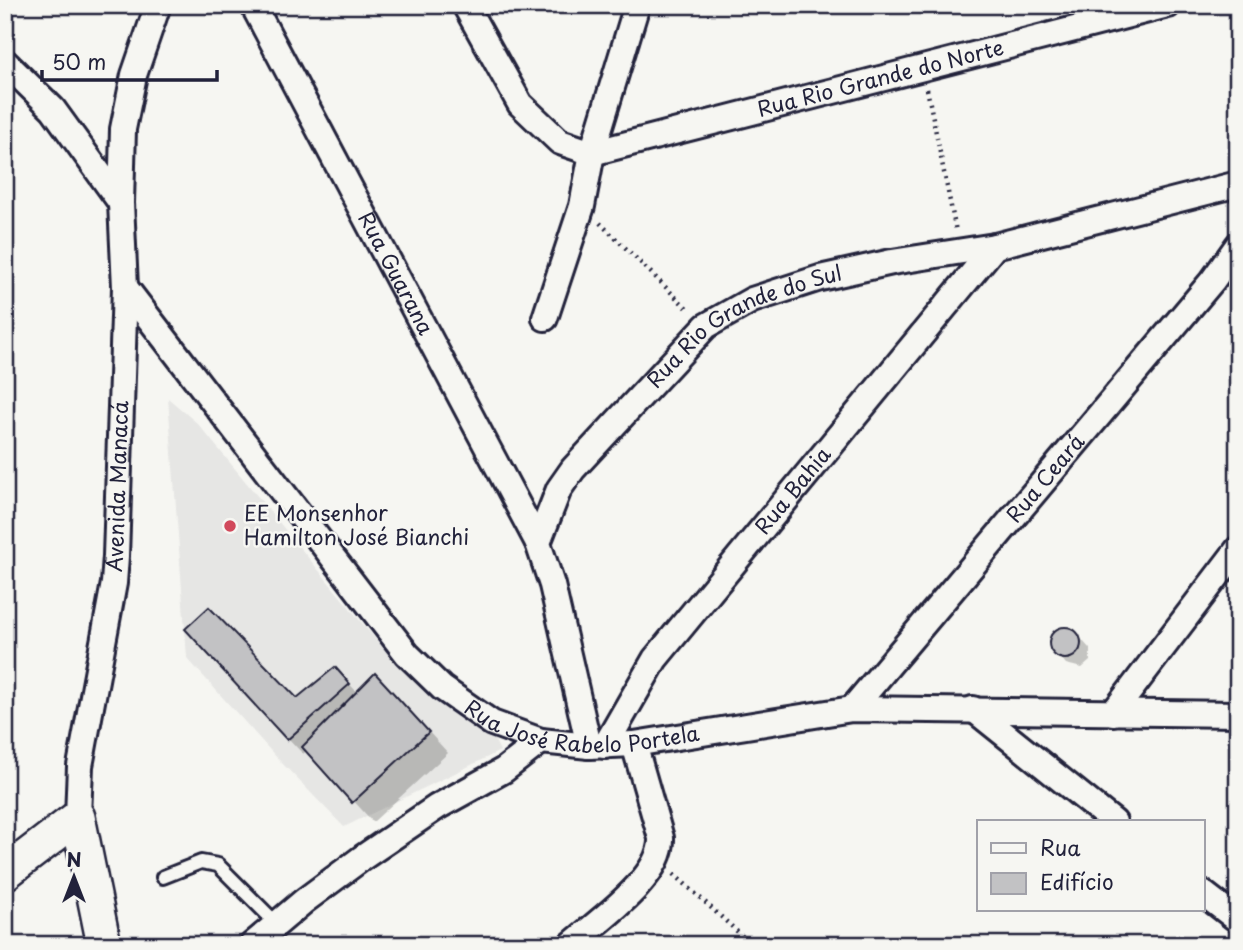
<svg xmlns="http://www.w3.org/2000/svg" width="1243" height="950" viewBox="0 0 1243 950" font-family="'Playpen Sans',sans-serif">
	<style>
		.built { fill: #e6e6e4 }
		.shadow { fill: #0003 }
		.building { fill: #c2c2c4; stroke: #22223b; stroke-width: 2 }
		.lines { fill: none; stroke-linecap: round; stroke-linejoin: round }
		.lane-casing { stroke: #22223b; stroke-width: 18 }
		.street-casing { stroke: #22223b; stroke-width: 30 }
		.secondary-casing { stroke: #22223b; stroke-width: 38 }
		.path { stroke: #22223b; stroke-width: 4.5; stroke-dasharray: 2 5; stroke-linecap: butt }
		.lane { stroke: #f6f6f2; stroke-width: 12 }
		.street { stroke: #f6f6f2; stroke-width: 24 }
		.secondary { stroke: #f6f6f2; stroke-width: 33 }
		.poi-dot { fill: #d1495b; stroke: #f6f6f2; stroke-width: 2.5 }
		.labels { text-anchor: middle; stroke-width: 5; stroke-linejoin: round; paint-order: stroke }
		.street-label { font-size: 21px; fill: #22223b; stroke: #f6f6f2 }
		.poi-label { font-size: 21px; fill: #22223b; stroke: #f6f6f2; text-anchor: start }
	</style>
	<rect width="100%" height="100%" fill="#f6f6f2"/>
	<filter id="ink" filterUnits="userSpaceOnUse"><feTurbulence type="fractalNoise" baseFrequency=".0143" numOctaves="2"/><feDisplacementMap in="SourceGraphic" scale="14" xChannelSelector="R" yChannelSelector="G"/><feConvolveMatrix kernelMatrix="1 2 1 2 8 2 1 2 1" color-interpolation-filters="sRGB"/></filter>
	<g filter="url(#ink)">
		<path class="built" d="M168 398 198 424 377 641 432 693 491 733 500 751 344 827 279 760 187 658Z"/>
		<path class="shadow" d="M1066 629 1075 632 1090 649V661L1082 668 1066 664 1050 645 1053 636Z
			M335 669 358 693 395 695 448 753 373 822 307 750 303 754 288 738 297 700Z"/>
		<path class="building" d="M209 607 297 698 335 667 350 684 287 740 185 629Z
			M1049 643a16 16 0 1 1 32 0a16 16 0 1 1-32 0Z
			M375 673 429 732 352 803 302 747Z"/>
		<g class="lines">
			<defs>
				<path id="lane" d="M163 877 201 862 218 865 276 923"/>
				<g id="street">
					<path id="s1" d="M253 5 538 543"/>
					<path d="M465 5 520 104 560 142 592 153"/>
					<path d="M5 62 53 109 121 203"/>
					<path id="s2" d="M592 153 1168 5"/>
					<path id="s3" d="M125 287 407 654 442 688 492 723 541 741 589 746 634 744 852 709 1238 714"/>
					<path d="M545 318 582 206 592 153 637 5"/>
					<path id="s4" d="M852 709 1213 280 1238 245"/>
					<path d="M973 709 1114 822"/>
					<path d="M1113 713 1238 549"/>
					<path id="s5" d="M589 746 552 585 538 543 559 489 573 469 706 326 752 300 820 278 892 262 995 246 1238 184"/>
					<path id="s6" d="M605 746 655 659 995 246"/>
					<path id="s7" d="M78 817 80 766 114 583 116 556 125 287 121 203 123 129 134 75 158 5"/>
					<path d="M1203 893 1238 920"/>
					<path d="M252 945 304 901 362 858 437 807 504 770 541 741"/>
					<path d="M571 945C599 920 663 877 661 838L634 744"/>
				</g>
				<path id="secondary" d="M5 873 78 817 104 945"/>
			</defs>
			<use href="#lane" class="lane-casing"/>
			<use href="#street" class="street-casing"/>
			<use href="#secondary" class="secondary-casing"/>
			<path class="path" d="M927 89 956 231
				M600 223 689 310
				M674 874 752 945"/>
			<use href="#lane" class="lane"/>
			<use href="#street" class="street"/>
			<use href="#secondary" class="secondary"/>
		</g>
	</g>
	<circle class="poi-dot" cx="230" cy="526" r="7"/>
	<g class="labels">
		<g class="street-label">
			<text dy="7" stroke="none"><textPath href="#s2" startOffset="298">Rua Rio Grande do Norte</textPath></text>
			<text dy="7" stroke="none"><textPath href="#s1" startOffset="304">Rua Guarana</textPath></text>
			<text dy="7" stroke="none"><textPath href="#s5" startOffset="520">Rua Rio Grande do Sul</textPath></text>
			<text dy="7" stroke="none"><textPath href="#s4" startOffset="301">Rua Ceará</textPath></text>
			<text dy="7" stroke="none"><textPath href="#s7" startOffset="334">Avenida Manacá</textPath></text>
			<text dy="7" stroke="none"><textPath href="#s6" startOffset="318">Rua Bahia</textPath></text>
			<text dy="7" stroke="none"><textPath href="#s3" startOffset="663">Rua José Rabelo Portela</textPath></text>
		</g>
		<g class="poi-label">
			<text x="244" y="521">EE Monsenhor<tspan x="244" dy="24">Hamilton José Bianchi</tspan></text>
		</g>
	</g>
	<rect width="1243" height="950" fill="none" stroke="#f6f6f2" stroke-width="28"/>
	<rect x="14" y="14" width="1215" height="922" fill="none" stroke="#22223b" stroke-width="2.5" filter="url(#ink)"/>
	<rect x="977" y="820" width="228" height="91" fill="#f6f6f2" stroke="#a1a1a9" stroke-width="2"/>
	<rect x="991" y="843" width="35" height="10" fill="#f6f6f2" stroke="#a1a1a9" stroke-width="2"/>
	<text x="1040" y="856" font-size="21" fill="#22223b">Rua</text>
	<rect x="991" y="873" width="35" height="21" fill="#c2c2c4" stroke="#a1a1a9" stroke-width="2"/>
	<text x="1040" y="890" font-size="21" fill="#22223b">Edifício</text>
	<g transform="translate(74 877)" stroke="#f6f6f2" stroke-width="5" paint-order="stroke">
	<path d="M0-5L12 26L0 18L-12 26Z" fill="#22223b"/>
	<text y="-10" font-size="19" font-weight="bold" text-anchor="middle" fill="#22223b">N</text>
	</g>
	<path d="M42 70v10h175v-10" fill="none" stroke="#22223b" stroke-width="3.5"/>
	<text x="52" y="70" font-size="21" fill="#22223b" stroke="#f6f6f2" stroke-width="5" paint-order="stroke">50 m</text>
</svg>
